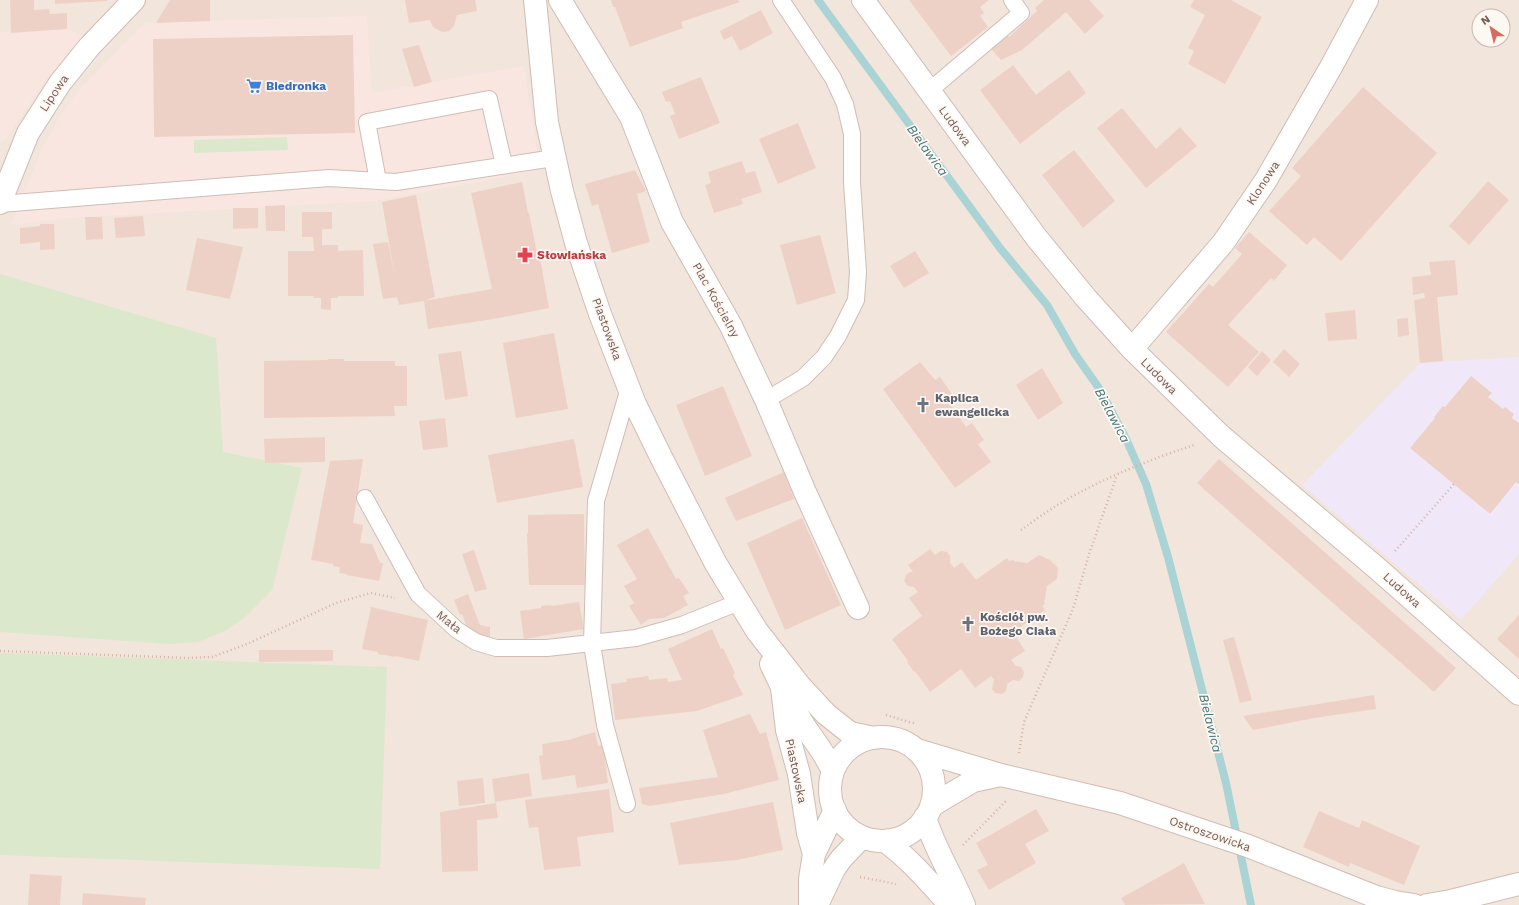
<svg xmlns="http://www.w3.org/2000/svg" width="1519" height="905" viewBox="0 0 1519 905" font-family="'Work Sans',sans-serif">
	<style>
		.residential { fill: #f2e5db; fill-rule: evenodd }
		.commercial { fill: #fae6e1 }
		.education { fill: #f0e8f8 }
		.green { fill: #dbe8cb }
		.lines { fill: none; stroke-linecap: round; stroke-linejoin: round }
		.stream { stroke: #a9d3d4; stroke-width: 8 }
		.building { fill: #eed1c6 }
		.lane-casing { stroke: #cfbdb5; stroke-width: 18 }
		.street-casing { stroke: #cfbdb5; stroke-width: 24 }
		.secondary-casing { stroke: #d2bcb3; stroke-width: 24 }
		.path { stroke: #d3b4a9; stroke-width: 2.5; stroke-dasharray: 1 3; stroke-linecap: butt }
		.lane { stroke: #fff; stroke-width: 16 }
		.street { stroke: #fff; stroke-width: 22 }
		.secondary { stroke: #fff; stroke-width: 22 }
		.labels { text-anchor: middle; stroke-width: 3.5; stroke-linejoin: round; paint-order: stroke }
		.shop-label { font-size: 12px; font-weight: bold; fill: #366cbe; stroke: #fef8f3; text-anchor: start }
		.street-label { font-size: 12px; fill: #755951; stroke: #fef8f3 }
		.health-label { font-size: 12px; font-weight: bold; fill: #be3a42; stroke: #fef8f3; text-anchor: start }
		.worship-label { font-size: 12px; font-weight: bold; fill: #5b616d; stroke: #fef8f3; text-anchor: start }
		.water-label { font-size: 13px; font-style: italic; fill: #467678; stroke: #fef8f3 }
	</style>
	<rect width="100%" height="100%" fill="#fbf3ec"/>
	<path class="residential" d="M0 0H1519V905H0ZM1479 16H1503V40H1479Z"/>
	<path class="commercial" d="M367 16 372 93 524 66 540 170 375 201 65 218 11 225 43 147 60 116 80 89 141 27 148 23Z
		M67 29 83 36 50 74 6 139 0 144V32Z"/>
	<path class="education" d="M1519 357V554L1461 620 1302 485 1420 363Z"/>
	<path class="green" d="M287 137 288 150 194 153V140Z
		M0 274 216 338 223 452 302 468 272 590 244 618 225 631 198 642 169 644 0 632Z
		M0 653 387 667 380 869 0 855Z"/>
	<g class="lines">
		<path class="stream" d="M818 0 1000 248 1047 305 1075 354 1101 391 1126 439 1146 484 1168 557 1226 783 1251 905"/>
	</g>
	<path class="building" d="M10 0H34V10L49 9 50 14 67 13V29L11 33Z
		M55 0H107V1L55 4Z
		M170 0H210V21L156 23Z
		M405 0H475L477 11 457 15 454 26 449 31 442 32 433 27 430 20 409 23Z
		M611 0H738L740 2 681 22 683 28 630 47 615 7H613Z
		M909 0H989L980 7 984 13 980 16 988 27 951 56Z
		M1044 0H1089L1104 16 1085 34 1066 12 1022 50 1001 60 991 49 1007 35 1009 37 1037 11 1035 8Z
		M1194 0H1231L1262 17 1225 84 1188 64 1194 51 1188 48 1205 15 1190 7Z
		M761 10 773 33 740 51 732 36 724 40 720 31Z
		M353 35 355 133 154 137 153 39Z
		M419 45 432 82 414 87 402 49Z
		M1013 65 1036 95 1069 70 1086 93 1020 144 980 90Z
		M701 77 720 123 679 139 670 116 675 114 670 101 666 102 662 92Z
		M1363 87 1437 153 1341 261 1314 237 1307 245 1269 211 1301 176 1292 168Z
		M1122 108 1156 149 1180 127 1197 146 1146 188 1097 128Z
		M798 123 816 168 778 184 759 139Z
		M1074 150 1115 201 1083 228 1042 175Z
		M742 161 746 173 755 171 762 192 741 199 743 204 714 213 705 185 711 183 708 172Z
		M635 170 646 191 637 194 650 242 612 253 598 204 592 206 585 184Z
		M1488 181 1509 200 1469 245 1449 226Z
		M522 182 528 213H529L538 258H540L549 308 499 318 428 329 424 301 492 289 471 193Z
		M416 195 435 297 424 301 399 305 397 297 383 299 373 244 388 242 395 278 382 202Z
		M285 205V231H266L265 206Z
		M233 208H258V228L233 229Z
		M302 212H332V229H322V245H338V251L363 250 364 296H338V298H331V310L321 309V298H314V296H288V251H314L313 237H302Z
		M143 216 145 236 116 238 114 218Z
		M85 217H102L103 239 86 240Z
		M40 224H54L55 249 40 250V242L20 244V228L40 226Z
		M1249 232 1287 265 1274 281 1271 278 1228 325 1259 352 1228 387 1166 332 1209 284 1213 287 1242 254 1235 248Z
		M820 235 836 293 797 305 780 245Z
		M197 238 243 247 230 299 186 290Z
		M915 251 929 273 904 288 890 266Z
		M1455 260 1458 295 1437 297 1443 361 1420 363 1414 300 1425 298 1424 293 1413 295 1412 277 1431 275 1429 262Z
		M1355 310 1357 339 1328 341 1325 313Z
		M1408 318 1409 335 1398 337 1397 319Z
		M554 333 568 409 516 418 503 343Z
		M1284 349 1300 364 1289 377 1273 362Z
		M461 351 468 396 445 400 438 354Z
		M1262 351 1271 360 1257 376 1248 367Z
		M328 359H344V361H395V366H407V406H394L395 416 264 418V361L328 360Z
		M920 362 935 380 940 377 952 394 946 398 966 427 972 423 984 440 978 444 991 462 955 488 883 389Z
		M1042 368 1063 403 1038 420 1016 385Z
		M1471 376 1492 393 1488 397 1503 409 1505 407 1514 414 1512 418 1519 423V483L1518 484 1516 482 1490 514 1410 448 1435 418 1434 417 1443 406 1445 407Z
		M723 386 752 456 705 476 676 405Z
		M445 418 448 447 423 450 419 421Z
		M325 437V462L265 463 264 439Z
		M574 439 583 487 497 503 488 455Z
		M363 459 353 523 363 525 360 543 372 544 380 563H383L379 581 347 575V574L339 573 340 567 333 566V564L311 560 330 461Z
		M1219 459 1456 668 1434 692 1197 483Z
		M784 472 794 499 736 521 725 498Z
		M584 514 585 585H529L527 534H528V515Z
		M802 518 841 605 785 630 747 543Z
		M648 528 676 579 679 578 689 593 683 596 688 605 664 618 649 619 641 625 629 606 659 589 634 603 624 586 637 579 617 545Z
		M930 549 935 555 941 551 947 552 950 556V563L954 568 962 562 976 580 1007 558 1009 561 1013 560 1016 562 1017 561 1019 562 1027 563 1039 555 1050 560 1058 568 1057 579 1047 586 1045 598 1046 599 1044 600 1045 604 1042 606 1045 610 1013 632 1025 651 1011 660 1016 666 1021 667 1024 672 1023 677 1019 681 1013 680 1007 684 1006 691 1002 694 995 693 992 689 994 680 991 676 975 688 961 669 930 692 915 671 914 672 907 662 908 661 892 639 922 616 909 598 918 592 914 587 908 586 904 581 906 575 910 572H913L908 565Z
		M474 550 487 589 475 592 462 554Z
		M468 594 480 625 490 627V640L469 632 462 614 460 615 454 600Z
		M579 602 584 629 524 639 520 611 541 608V606L551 605V606Z
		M371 607 428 620 419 661 395 656V657L378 654V652L362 649Z
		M1519 615V659L1497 639Z
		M712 629 721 649 723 648 735 673 733 675 743 695 697 711 615 720 611 684 627 682 626 679 648 676 649 680 667 678 668 682 682 680 668 649Z
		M1234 637 1252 700 1240 703 1223 640Z
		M259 650H333V661L259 662Z
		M1374 695 1376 709 1314 718 1253 730 1243 716Z
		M750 714 760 734 766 732 779 780 724 794 650 806 642 804 639 788 718 777 703 730Z
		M595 732 598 746 603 745 608 783 577 788 575 775 542 780 539 756 543 755 542 744 568 740Z
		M529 773 532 796 495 802 492 779Z
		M483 778 485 803 459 806 457 781Z
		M609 789 614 832 577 837 581 866 544 870 538 827 529 828 525 800Z
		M773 802 783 850 737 860 679 865 670 823Z
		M496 803 498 818 477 820 478 871 442 872 440 812Z
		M1036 809 1049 831 1025 844 1036 863 989 890 977 870 988 865 976 843Z
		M1319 811 1359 828 1362 820 1420 846 1404 885 1350 863 1349 867 1303 847Z
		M1184 863 1205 904 1125 905 1121 898Z
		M30 874 62 876 60 905H28Z
		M83 893 146 898 145 905H82Z"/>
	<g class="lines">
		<defs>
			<path id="lane" d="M929 91 1021 13 1012 0
				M378 181 367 122 489 99 504 165
				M0 204 329 178 396 182 554 158
				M766 400 803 378 824 357 838 336 856 300 858 272 852 182V134L845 104 833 78 781 0
				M365 498 418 594 457 630 476 642 496 648H547L636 638 682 625 739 602
				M627 804 605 725 592 644 596 501 629 388"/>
			<path id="street" d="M560 0 631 117 672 222 731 326 766 400 805 492 858 608
				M863 0 1036 237 1086 298 1132 349 1221 436 1379 570 1519 694
				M0 203 28 133 60 83 89 47 134 0
				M1132 349 1223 243 1266 180 1331 67 1367 0
				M782 688 787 730 799 774 808 833 814 854
				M810 905V879L814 854 835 810
				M817 905 834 869 841 859 862 837"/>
			<path id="secondary" d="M535 0 547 122 562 191 576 243 600 314 635 404 661 457 716 564 757 631 800 686 826 714 850 733 874 738
				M771 664C781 686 792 707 805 727 815 742 827 756 833 772
				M830 789a52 52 0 1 1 104 0a52 52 0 1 1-104 0Z
				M917 750 1001 775 1120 803 1248 846 1376 897 1395 902 1414 905
				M931 806 973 781 1001 775
				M925 817C934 848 952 875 964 905
				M885 841C910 859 929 882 950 905
				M1427 905 1451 901 1519 884"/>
		</defs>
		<use href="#lane" class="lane-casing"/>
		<use href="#street" class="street-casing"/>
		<use href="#secondary" class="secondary-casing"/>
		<path class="path" d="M1021 530C1034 521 1047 511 1061 503 1101 479 1151 459 1194 445
			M1395 551 1454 484
			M0 651 188 658 212 657 247 644 336 603 371 593 395 598
			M886 715 916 724
			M1019 753 1024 722 1073 609 1090 551 1117 475
			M963 845 1006 801
			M860 877 896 884"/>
		<use href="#lane" class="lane"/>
		<use href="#street" class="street"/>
		<use href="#secondary" class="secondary"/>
	</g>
	<defs>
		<symbol id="supermarket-bare" viewBox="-9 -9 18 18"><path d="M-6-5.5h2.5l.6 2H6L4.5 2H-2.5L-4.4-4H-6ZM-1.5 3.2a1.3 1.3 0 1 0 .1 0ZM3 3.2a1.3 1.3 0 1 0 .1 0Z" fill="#3f7fe0" stroke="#fef8f3" stroke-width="2.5" paint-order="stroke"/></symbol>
		<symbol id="pharmacy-bare" viewBox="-9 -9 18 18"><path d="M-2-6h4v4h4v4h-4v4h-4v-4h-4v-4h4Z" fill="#e0444e" stroke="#fef8f3" stroke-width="2.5" paint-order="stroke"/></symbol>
		<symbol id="church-bare" viewBox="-9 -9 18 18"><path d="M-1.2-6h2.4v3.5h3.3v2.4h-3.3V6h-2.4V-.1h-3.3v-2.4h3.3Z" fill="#6b7280" stroke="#fef8f3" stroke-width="2.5" paint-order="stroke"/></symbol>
	</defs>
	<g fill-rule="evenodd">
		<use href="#supermarket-bare" x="243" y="75" width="22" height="22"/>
		<use href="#pharmacy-bare" x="514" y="244" width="22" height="22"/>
		<use href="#church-bare" x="912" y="394" width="22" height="22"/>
		<use href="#church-bare" x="957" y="613" width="22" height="22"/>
	</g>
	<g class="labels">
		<g class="shop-label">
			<text x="266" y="90">Biedronka</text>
		</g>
		<g class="street-label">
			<text transform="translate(54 93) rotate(-56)" y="4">Lipowa</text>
			<text transform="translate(955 126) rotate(54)" y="4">Ludowa</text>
			<text transform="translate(1263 183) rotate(-57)" y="4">Klonowa</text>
			<text transform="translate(716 300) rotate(61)" y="4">Plac Kościelny</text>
			<text transform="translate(607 329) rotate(70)" y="4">Piastowska</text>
			<text transform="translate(1159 376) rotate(45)" y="4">Ludowa</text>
			<text transform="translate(1402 590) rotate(42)" y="4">Ludowa</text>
			<text transform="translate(449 622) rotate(39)" y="4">Mała</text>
			<text transform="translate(796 771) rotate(78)" y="4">Piastowska</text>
			<text transform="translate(1210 834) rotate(19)" y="4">Ostroszowicka</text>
		</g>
		<g class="health-label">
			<text x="537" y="259">Słowiańska</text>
		</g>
		<g class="worship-label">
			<text x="935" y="402">Kaplica<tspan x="935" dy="14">ewangelicka</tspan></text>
			<text x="980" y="621">Kościół pw.<tspan x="980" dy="14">Bożego Ciała</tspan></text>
		</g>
		<g class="water-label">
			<text transform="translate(928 150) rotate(54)" y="5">Bielawica</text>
			<text transform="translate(1113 415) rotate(62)" y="5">Bielawica</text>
			<text transform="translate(1211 723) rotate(76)" y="5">Bielawica</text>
		</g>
	</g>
	<g transform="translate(1491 28) rotate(325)"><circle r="19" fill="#fef8f3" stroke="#c7b8b2"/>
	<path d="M0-3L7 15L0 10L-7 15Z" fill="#d86a5e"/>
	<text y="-6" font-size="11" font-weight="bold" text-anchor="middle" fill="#755951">N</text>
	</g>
</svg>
